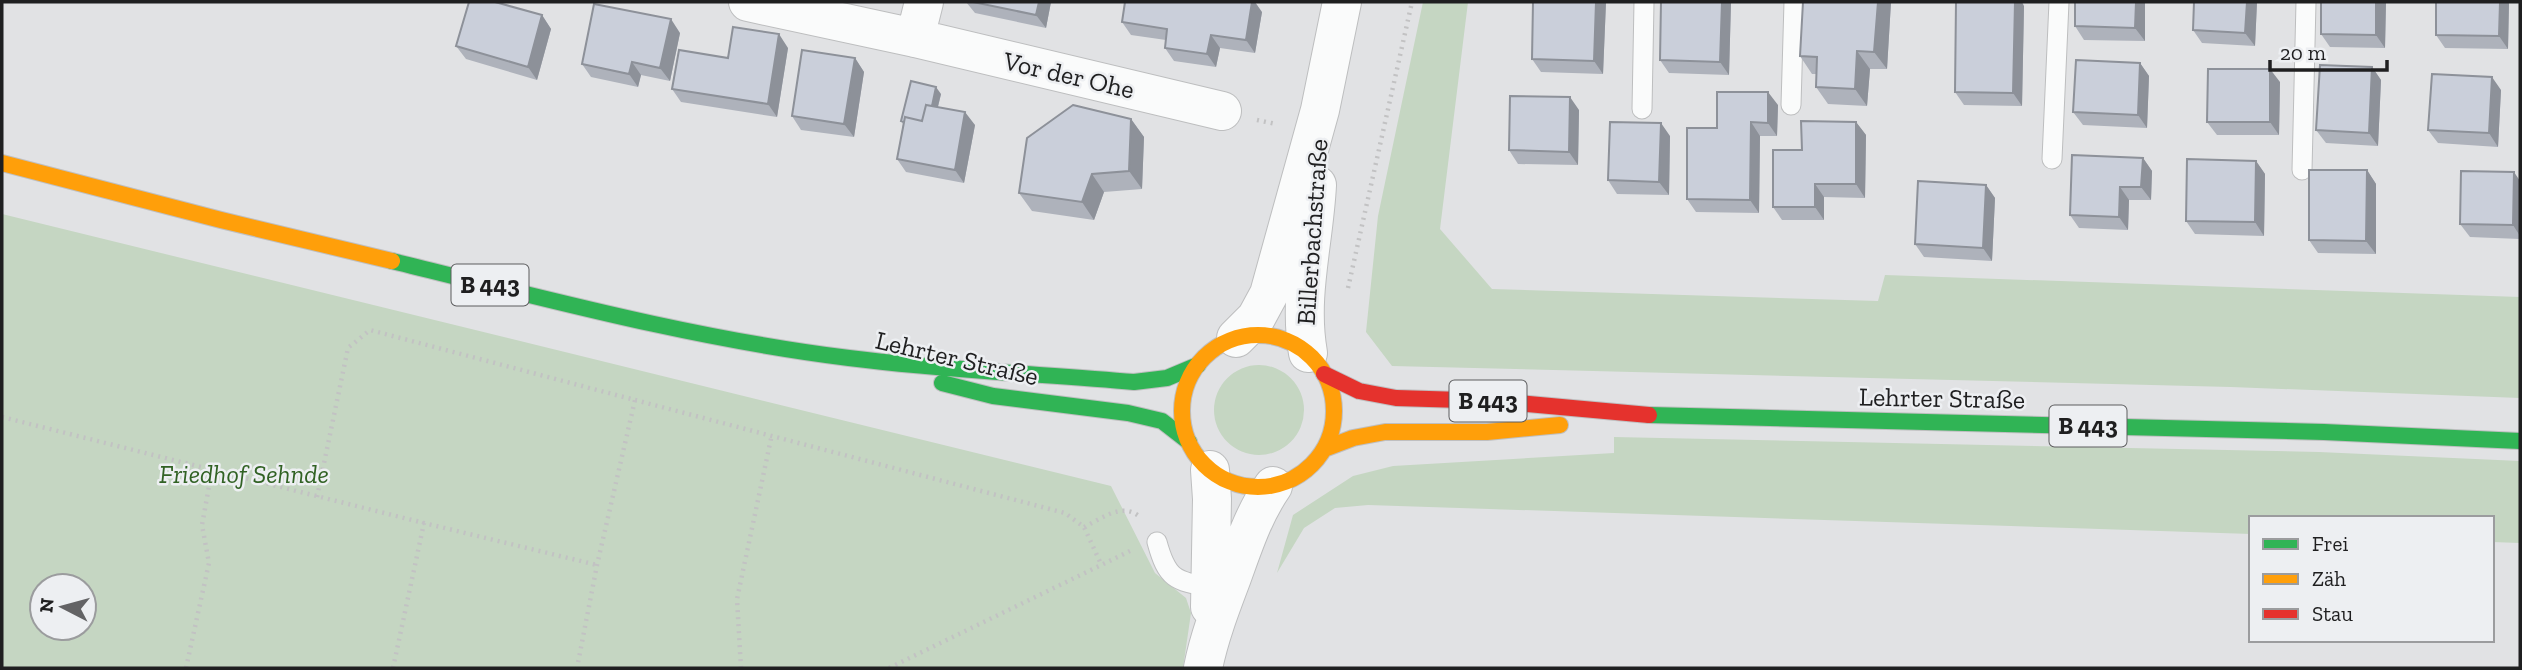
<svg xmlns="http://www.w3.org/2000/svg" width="2522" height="670" viewBox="0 0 2522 670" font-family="'Zilla Slab',serif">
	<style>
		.green { fill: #c5d6c2; fill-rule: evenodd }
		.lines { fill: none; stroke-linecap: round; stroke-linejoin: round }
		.lane-casing { stroke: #bdbebf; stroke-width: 21 }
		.street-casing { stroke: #bdbebf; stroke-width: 40 }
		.fast-casing { stroke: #bfbfc0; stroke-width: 18 }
		.slow-casing { stroke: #bfbfc0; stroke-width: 18 }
		.jam-casing { stroke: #bfbfc0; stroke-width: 18 }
		.path { stroke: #c2c2c3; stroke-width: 4.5; stroke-dasharray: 2 5; stroke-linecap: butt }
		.lane { stroke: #fafbfb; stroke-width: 19 }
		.street { stroke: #fafbfb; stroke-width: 38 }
		.fast { stroke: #30b455; stroke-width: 16 }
		.slow { stroke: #ff9f0a; stroke-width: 16 }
		.jam { stroke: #e5322d; stroke-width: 16 }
		.wall { fill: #aeb2bb }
		.shaded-wall { fill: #8d9199 }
		.building { fill: #cacfda; stroke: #8d9199; stroke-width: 2 }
		.labels { text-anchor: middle; stroke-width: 5; stroke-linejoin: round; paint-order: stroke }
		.shield { fill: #edeff2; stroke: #5d5d5f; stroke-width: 2 }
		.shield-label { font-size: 24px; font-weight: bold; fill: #1f1f20 }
		.street-label { font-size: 26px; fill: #1f1f20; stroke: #edeff2 }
		.park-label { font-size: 26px; font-style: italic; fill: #316224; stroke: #edeff2 }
	</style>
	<rect width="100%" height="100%" fill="#e1e2e4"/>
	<path class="green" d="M1423 2H1468L1440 229 1492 289 1878 301 1885 275 2520 297V398L2231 387 1392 366 1366 332 1378 216Z
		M2 214 1111 486 1155 573 1186 598 1191 613 1183 668H2ZM42 586H84V628H42Z
		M1214 410a45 45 0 1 1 90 0a45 45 0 1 1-90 0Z
		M1614 437 2319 452 2520 461V543L2492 542V518H2251V534L1368 505 1335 508 1304 528 1277 573 1293 515 1353 476 1393 466 1614 453Z"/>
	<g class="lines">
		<defs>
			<path id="lane" d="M1791 105 1794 2
				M1642 109 1644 2
				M2052 159 2059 2
				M2302 170 2306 2
				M1157 542C1167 579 1175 581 1210 587"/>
			<path id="street" d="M748 2 915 38 1222 111
				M915 38 924 2
				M1236 338 1256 318 1269 294 1320 110 1342 2
				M1308 353C1298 296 1314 243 1317 185
				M1210 607 1212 499 1210 470
				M1203 668C1209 638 1220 609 1231 580 1243 547 1253 515 1273 486"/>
			<path id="fast" d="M392 261C543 298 694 339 849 358 943 370 1039 374 1134 382L1167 378 1198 365
				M942 383 993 396 1128 413 1162 421 1189 442
				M1649 415 2324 432 2520 441"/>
			<path id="slow" d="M2 163 221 220 392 261
				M1182 411a76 76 0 1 1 152 0a76 76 0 1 1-152 0Z
				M1324 449 1353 438 1385 432H1487L1560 425"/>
			<path id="jam" d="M1324 374 1359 391 1396 398 1495 401 1649 415"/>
		</defs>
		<use href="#lane" class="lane-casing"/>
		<use href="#street" class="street-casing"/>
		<use href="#fast" class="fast-casing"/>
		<use href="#slow" class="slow-casing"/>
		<use href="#jam" class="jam-casing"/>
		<path class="path" d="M1257 120 1276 124
			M1348 288 1412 2
			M635 400 1065 513 1084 527 1101 564
			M2 417 424 523
			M317 497 348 348 370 330 635 400 597 565 577 668
			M1084 527C1103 518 1123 501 1141 518
			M186 668 209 563 202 525 212 470
			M393 668 424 523 597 565
			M741 668 737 599 772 434
			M889 668 1130 551"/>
		<use href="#lane" class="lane"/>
		<use href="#street" class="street"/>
		<use href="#fast" class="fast"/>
		<use href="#slow" class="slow"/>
		<use href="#jam" class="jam"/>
	</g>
	<path class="wall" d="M966 2H1051L1046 28 975 13Z
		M1533 2H1606L1603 74 1541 72 1532 59Z
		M1731 2 1729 75 1669 73 1660 60Z
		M1803 2H1891L1887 69H1870L1867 106 1828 104 1816 87V74H1812L1800 56Z
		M2075 2H2145V41L2084 40 2075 26Z
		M2257 2 2255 46 2202 43 2193 30Z
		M2321 2H2386L2385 48 2330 47 2321 34Z
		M2436 2H2509L2508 49 2445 48 2436 35Z
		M2024 6 2022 106 1964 105 1955 92Z
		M1262 12 1255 53 1220 48 1216 67 1174 61 1165 48 1166 40 1131 35 1122 22Z
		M542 15 551 29 537 80 466 59 456 46Z
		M680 33 670 81 641 75 638 87 591 77 582 64Z
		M788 48 777 117 681 102 672 89 728 58Z
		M855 58 864 72 854 137 801 130 792 116Z
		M2140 63 2149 76 2147 128 2083 125 2073 112Z
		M2372 67 2381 80 2378 146 2326 143 2316 130Z
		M2280 82 2279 135H2217L2207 122Z
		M2501 90 2498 147 2438 143 2428 130Z
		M941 94 938 107 975 125 964 183 906 172 897 159 903 124 901 121Z
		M1778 105 1777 136H1760L1759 213 1696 212 1687 199 1717 128Z
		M1579 110 1578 165 1518 164 1509 150Z
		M1131 119 1144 137 1142 189 1104 192 1094 220 1032 211 1019 193Z
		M1856 122 1866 135 1865 198 1824 197V220H1782L1773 207 1802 150Z
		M1670 136 1669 195 1617 194 1608 180Z
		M2143 158 2152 171 2151 200H2129L2128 230 2079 228 2070 215Z
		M2256 161 2265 174 2264 236 2195 234 2186 221Z
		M2367 170 2376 184V254L2318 253 2309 240Z
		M2520 181V239L2470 237 2460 224Z
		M1986 185 1995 198 1992 261 1924 257 1915 244Z"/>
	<path class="shaded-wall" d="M1039 2H1051L1046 28 1036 15Z
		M1252 2H1255L1262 12 1255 53 1246 40Z
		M1596 2H1606L1603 74 1594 61Z
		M1722 2H1731L1729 75 1720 62Z
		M1878 2H1891L1887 69 1874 52Z
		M2015 2H2022L2024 6 2022 106 2013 93Z
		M2136 2H2145V41L2135 28Z
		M2247 2H2257L2255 46 2245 33Z
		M2376 2H2386L2385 48 2376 35Z
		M2500 2H2509L2508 49 2499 36Z
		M542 15 551 29 537 80 528 67Z
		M671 19 680 33 670 81 660 68Z
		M779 34 788 48 777 117 768 104Z
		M1211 35 1220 48 1216 67 1207 54Z
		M1857 51 1870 69 1867 106 1855 89Z
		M855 58 864 72 854 137 844 124Z
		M632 62 641 75 638 87 629 74Z
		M2140 63 2149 76 2147 128 2138 115Z
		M2372 67 2381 80 2378 146 2369 133Z
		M2270 69 2280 82 2279 135 2270 122Z
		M2492 77 2501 90 2498 147 2489 133Z
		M936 87 941 94 931 134 926 127Z
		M1768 92 1778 105 1777 136 1768 123Z
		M1570 97 1579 110 1578 165 1569 152Z
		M965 112 975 125 964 183 955 170Z
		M1131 119 1144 137 1142 189 1129 171Z
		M1751 122 1760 136 1759 213 1750 200Z
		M1856 122 1866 135 1865 198 1856 184Z
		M1661 123 1670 136 1669 195 1659 182Z
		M2143 158 2152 171 2151 200 2141 187Z
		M2256 161 2265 174 2264 236 2255 222Z
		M2367 170 2376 184V254L2366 241Z
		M2514 172 2520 181V236L2513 225Z
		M1092 174 1104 192 1094 220 1082 202Z
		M1815 184 1824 197V220L1815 207Z
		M1986 185 1995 198 1992 261 1983 248Z
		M2120 187 2129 200 2128 230 2119 217Z"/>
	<path class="building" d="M469 2H495L542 15 528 67 456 46Z
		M973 2H1039L1036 15Z
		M1125 2H1252L1246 40 1211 35 1207 54 1165 48 1167 29 1122 22Z
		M1533 2H1596L1594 61 1532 59Z
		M1661 2H1722L1720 62 1660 60Z
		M1803 2H1878L1874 52 1857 51 1855 89 1816 87 1817 57 1800 56Z
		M1956 2H2015L2013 93 1955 92Z
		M2075 2H2136L2135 28 2075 26Z
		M2194 2H2247L2245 33 2193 30Z
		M2321 2H2376V35L2321 34Z
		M2436 2H2500L2499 36 2436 35Z
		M594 4 671 19 660 68 632 62 629 74 582 64Z
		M733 27 779 34 768 104 672 89 679 50 728 58Z
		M802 50 855 58 844 124 792 116Z
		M2076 60 2140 63 2138 115 2073 112Z
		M2320 65 2372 67 2369 133 2316 130Z
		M2208 69H2270V122H2207Z
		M2432 74 2492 77 2489 133 2428 130Z
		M911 81 936 87 932 106 926 105 922 121 905 117 904 122 901 121Z
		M1717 92H1768V123L1751 122 1750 200 1687 199V128H1717Z
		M1510 96 1570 97 1569 152 1509 150Z
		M926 105 965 112 955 170 897 159 905 117 922 121Z
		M1073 105 1131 119 1129 171 1092 174 1082 202 1019 193 1027 138Z
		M1801 121 1856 122V184H1815V207H1773V150H1802Z
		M1610 122 1661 123 1659 182 1608 180Z
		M2072 155 2143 158 2141 187H2120L2119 217 2070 215Z
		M2187 159 2256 161 2255 222 2186 221Z
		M2309 170H2367L2366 241 2309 240Z
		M2461 171 2514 172 2513 225 2460 224Z
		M1918 181 1986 185 1983 248 1915 244Z"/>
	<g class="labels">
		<g class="shield">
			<rect x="451.5" y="264.5" width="77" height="41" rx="5"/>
			<rect x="1449.5" y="380.5" width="77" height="41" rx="5"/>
			<rect x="2049.5" y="405.5" width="77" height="41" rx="5"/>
		</g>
		<g class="shield-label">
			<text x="490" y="293">B 443</text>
			<text x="1488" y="409">B 443</text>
			<text x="2088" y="434">B 443</text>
		</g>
		<g class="street-label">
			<text transform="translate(1069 75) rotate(13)" y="9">Vor der Ohe</text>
			<text transform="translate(1312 232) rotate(-86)" y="9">Billerbachstraße</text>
			<text transform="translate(957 358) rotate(13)" y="9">Lehrter Straße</text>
			<text transform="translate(1942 398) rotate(1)" y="9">Lehrter Straße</text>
		</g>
		<g class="park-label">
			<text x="244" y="483">Friedhof Sehnde</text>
		</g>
	</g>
	<rect width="2522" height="670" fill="none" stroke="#1f1f20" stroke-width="7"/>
	<rect x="2249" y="516" width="245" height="126" fill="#edeff2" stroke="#9b9c9e" stroke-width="2"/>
	<rect x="2263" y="539" width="35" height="10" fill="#30b455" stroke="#9b9c9e" stroke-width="2"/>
	<text x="2312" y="551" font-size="21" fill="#1f1f20">Frei</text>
	<rect x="2263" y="574" width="35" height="10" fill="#ff9f0a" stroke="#9b9c9e" stroke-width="2"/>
	<text x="2312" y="586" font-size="21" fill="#1f1f20">Zäh</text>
	<rect x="2263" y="609" width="35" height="10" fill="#e5322d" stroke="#9b9c9e" stroke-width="2"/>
	<text x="2312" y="621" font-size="21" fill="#1f1f20">Stau</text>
	<g transform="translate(63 607) rotate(276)"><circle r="33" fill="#edeff2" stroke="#9b9c9e" stroke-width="2"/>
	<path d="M0-5L12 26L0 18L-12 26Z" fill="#636365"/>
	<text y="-10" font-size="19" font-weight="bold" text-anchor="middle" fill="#1f1f20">N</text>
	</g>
	<path d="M2270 60v10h117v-10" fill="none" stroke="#1f1f20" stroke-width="3.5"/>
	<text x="2280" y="60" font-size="21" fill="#1f1f20" stroke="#edeff2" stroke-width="5" paint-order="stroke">20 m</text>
</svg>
